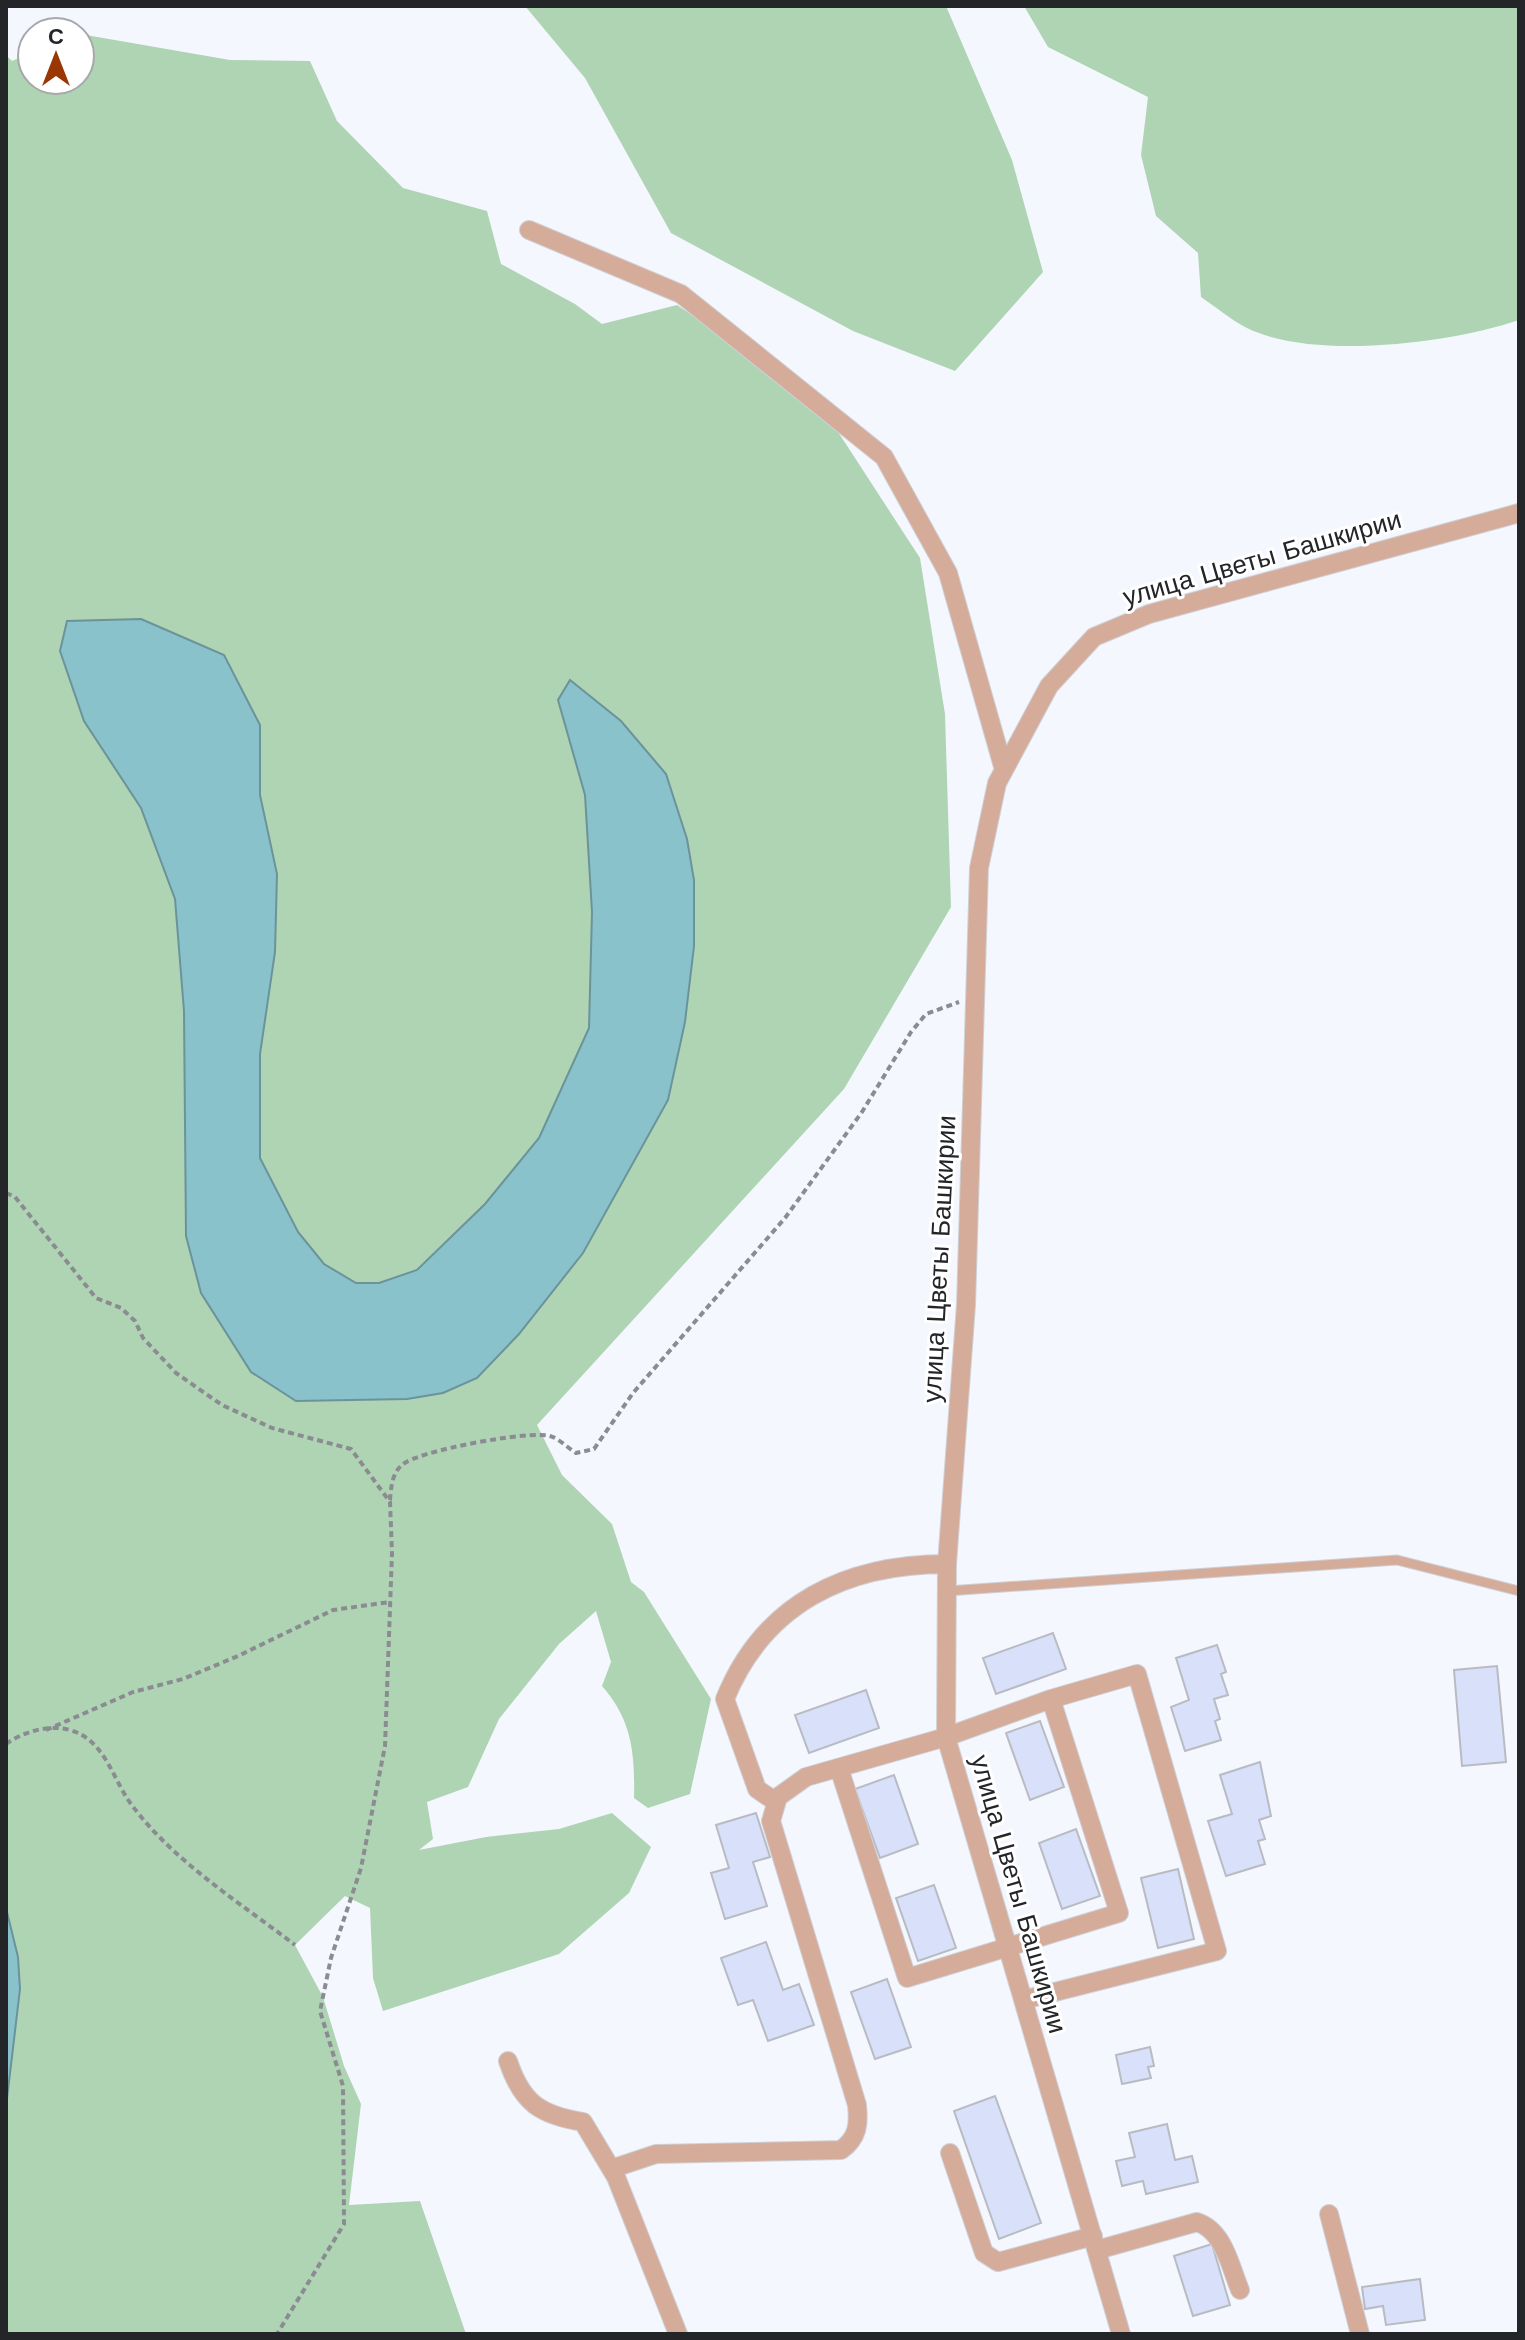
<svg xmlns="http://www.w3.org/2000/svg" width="1525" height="2340" viewBox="0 0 1525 2340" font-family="'Work Sans',sans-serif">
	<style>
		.green { fill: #afd4b4 }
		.water { fill: #89c2cb; stroke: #6b939a; stroke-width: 2 }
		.building { fill: #d8e0fa; stroke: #b9bbc3; stroke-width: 2 }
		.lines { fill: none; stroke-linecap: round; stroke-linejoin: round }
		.lane-casing { stroke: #cfd1d7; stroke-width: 11 }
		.street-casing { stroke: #cfd1d7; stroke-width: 20 }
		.path { stroke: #8a8c91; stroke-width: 4; stroke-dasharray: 6 4; stroke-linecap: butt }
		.lane { stroke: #d5ac9a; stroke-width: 9 }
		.street { stroke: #d5ac9a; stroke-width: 18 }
		.labels { text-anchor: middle; stroke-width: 6; stroke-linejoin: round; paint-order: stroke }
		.street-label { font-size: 26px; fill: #242528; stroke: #fff }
	</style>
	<rect width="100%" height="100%" fill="#f5f7fe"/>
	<path class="green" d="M525 6H946L1012 160 1043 272 955 371 853 331 671 233 585 78Z
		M1024 6H1519V320C1452 343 1313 361 1247 328 1231 320 1216 307 1201 297L1198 253 1156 216 1141 155 1148 97 1048 47Z
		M80 34 230 60 310 61 337 121 403 188 487 211 501 264 575 304 602 324 677 305 816 398 920 558 945 714 951 907 844 1089 537 1425 562 1475 612 1524 631 1582 644 1592 711 1699 690 1794 648 1808 634 1798C635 1753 632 1720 602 1686L611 1662 596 1611 559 1644 499 1719 468 1787 427 1802 433 1839 419 1850 486 1837 559 1829 612 1813 651 1847 629 1893 559 1954 383 2011 373 1978 370 1908 345 1896 295 1945 323 1997 344 2066 361 2104 349 2205 420 2201 466 2334H6V55L12 61 32 52V80H80Z"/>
	<path class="water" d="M141 619 224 655 260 725V795L277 874 275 952 260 1054V1158L298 1232 324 1264 356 1283H379L417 1270 485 1204 539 1138 589 1028 592 912 585 795 558 700 570 680 621 721 666 774 687 839 694 880V946L685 1022 668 1100 583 1253 519 1334 477 1378 443 1393 407 1399 296 1401 251 1372 201 1293 186 1236 184 1011 175 899 141 808 84 721 60 651 67 621Z
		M6 1908 18 1957 20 1989 6 2107Z"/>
	<path class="building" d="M1053 1633 1066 1669 996 1694 983 1658Z
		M1217 1645 1226 1672 1221 1674 1228 1695 1214 1699 1220 1719 1215 1721 1221 1740 1185 1751 1171 1707 1189 1700 1176 1658Z
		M1497 1666 1506 1762 1462 1766 1454 1670Z
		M866 1690 879 1728 809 1753 795 1715Z
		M1040 1721 1064 1787 1030 1800 1006 1733Z
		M1260 1762 1271 1816 1259 1820 1265 1839 1258 1841 1265 1864 1226 1876 1208 1821 1232 1814 1220 1775Z
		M894 1775 918 1844 880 1858 855 1789Z
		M756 1813 770 1857 753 1862 767 1906 725 1919 711 1873 729 1868 716 1825Z
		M1076 1829 1100 1896 1062 1909 1039 1843Z
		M1178 1869 1194 1939 1158 1948 1141 1878Z
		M934 1885 956 1948 918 1961 896 1898Z
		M766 1942 783 1990 799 1984 814 2025 768 2041 753 2000 738 2005 721 1958Z
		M887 1979 911 2047 875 2059 851 1992Z
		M1150 2047 1154 2066 1148 2067 1151 2078 1122 2084 1116 2055Z
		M995 2096 1041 2223 999 2239 954 2111Z
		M1167 2124 1175 2160 1192 2156 1198 2182 1146 2194 1143 2181 1122 2186 1116 2161 1135 2157 1129 2133Z
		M1212 2244 1230 2305 1193 2316 1174 2256Z
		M1420 2279 1425 2320 1386 2325 1383 2306 1365 2309 1362 2287Z"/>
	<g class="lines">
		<defs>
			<path id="lane" d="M947 1591 1397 1560 1519 1591"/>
			<path id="street" d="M529 230 681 294 884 457 948 573 1004 770
				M776 1802 757 1789 725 1699C764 1603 846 1564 947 1564
				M1023 2000 1217 1951 1137 1674 1051 1699
				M508 2061C522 2103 540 2115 583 2122L616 2177 678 2334
				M950 2153 984 2253 998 2262 1093 2236
				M611 2169 656 2154 841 2150C858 2138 859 2124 857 2105L771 1821 778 1797 806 1777 946 1737 1051 1699 1119 1913 907 1978 839 1768
				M1329 2214 1360 2334
				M1097 2250 1197 2222C1224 2231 1230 2266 1240 2290
				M1121 2334 946 1737 947 1564 966 1305 979 868 997 783 1049 686 1094 637 1149 614 1519 513"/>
		</defs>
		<use href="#lane" class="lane-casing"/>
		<use href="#street" class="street-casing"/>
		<path class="path" d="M6 1193 15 1197 96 1298 121 1308 135 1321 143 1338 176 1373 222 1405 272 1428 351 1449 390 1502 392 1553 385 1746 361 1868 331 1958 320 2011 343 2086 344 2224 277 2334
			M390 1500C391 1488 392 1473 402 1465 416 1451 530 1430 550 1436 558 1438 568 1448 576 1453L594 1449 633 1393 785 1218 862 1112 911 1032 926 1014 959 1002
			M46 1730 133 1692 183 1679 238 1656 333 1610 390 1602
			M6 1744C23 1732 48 1724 70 1730 105 1740 112 1778 131 1804 173 1861 239 1902 295 1945"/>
		<use href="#lane" class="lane"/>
		<use href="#street" class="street"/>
	</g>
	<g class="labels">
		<g class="street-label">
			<text transform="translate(1262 558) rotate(-16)" y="9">улица Цветы Башкирии</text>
			<text transform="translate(939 1259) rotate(-87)" y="9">улица Цветы Башкирии</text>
			<text transform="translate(1019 1894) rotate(74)" y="9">улица Цветы Башкирии</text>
		</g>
	</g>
	<rect width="1525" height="2340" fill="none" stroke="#242528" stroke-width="16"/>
	<g transform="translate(56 56)"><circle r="38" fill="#ffffff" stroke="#a7a8a9" stroke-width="2"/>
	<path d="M0-6L14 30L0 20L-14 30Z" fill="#9a3602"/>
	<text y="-12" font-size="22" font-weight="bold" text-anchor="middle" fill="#242528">С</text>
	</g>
</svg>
